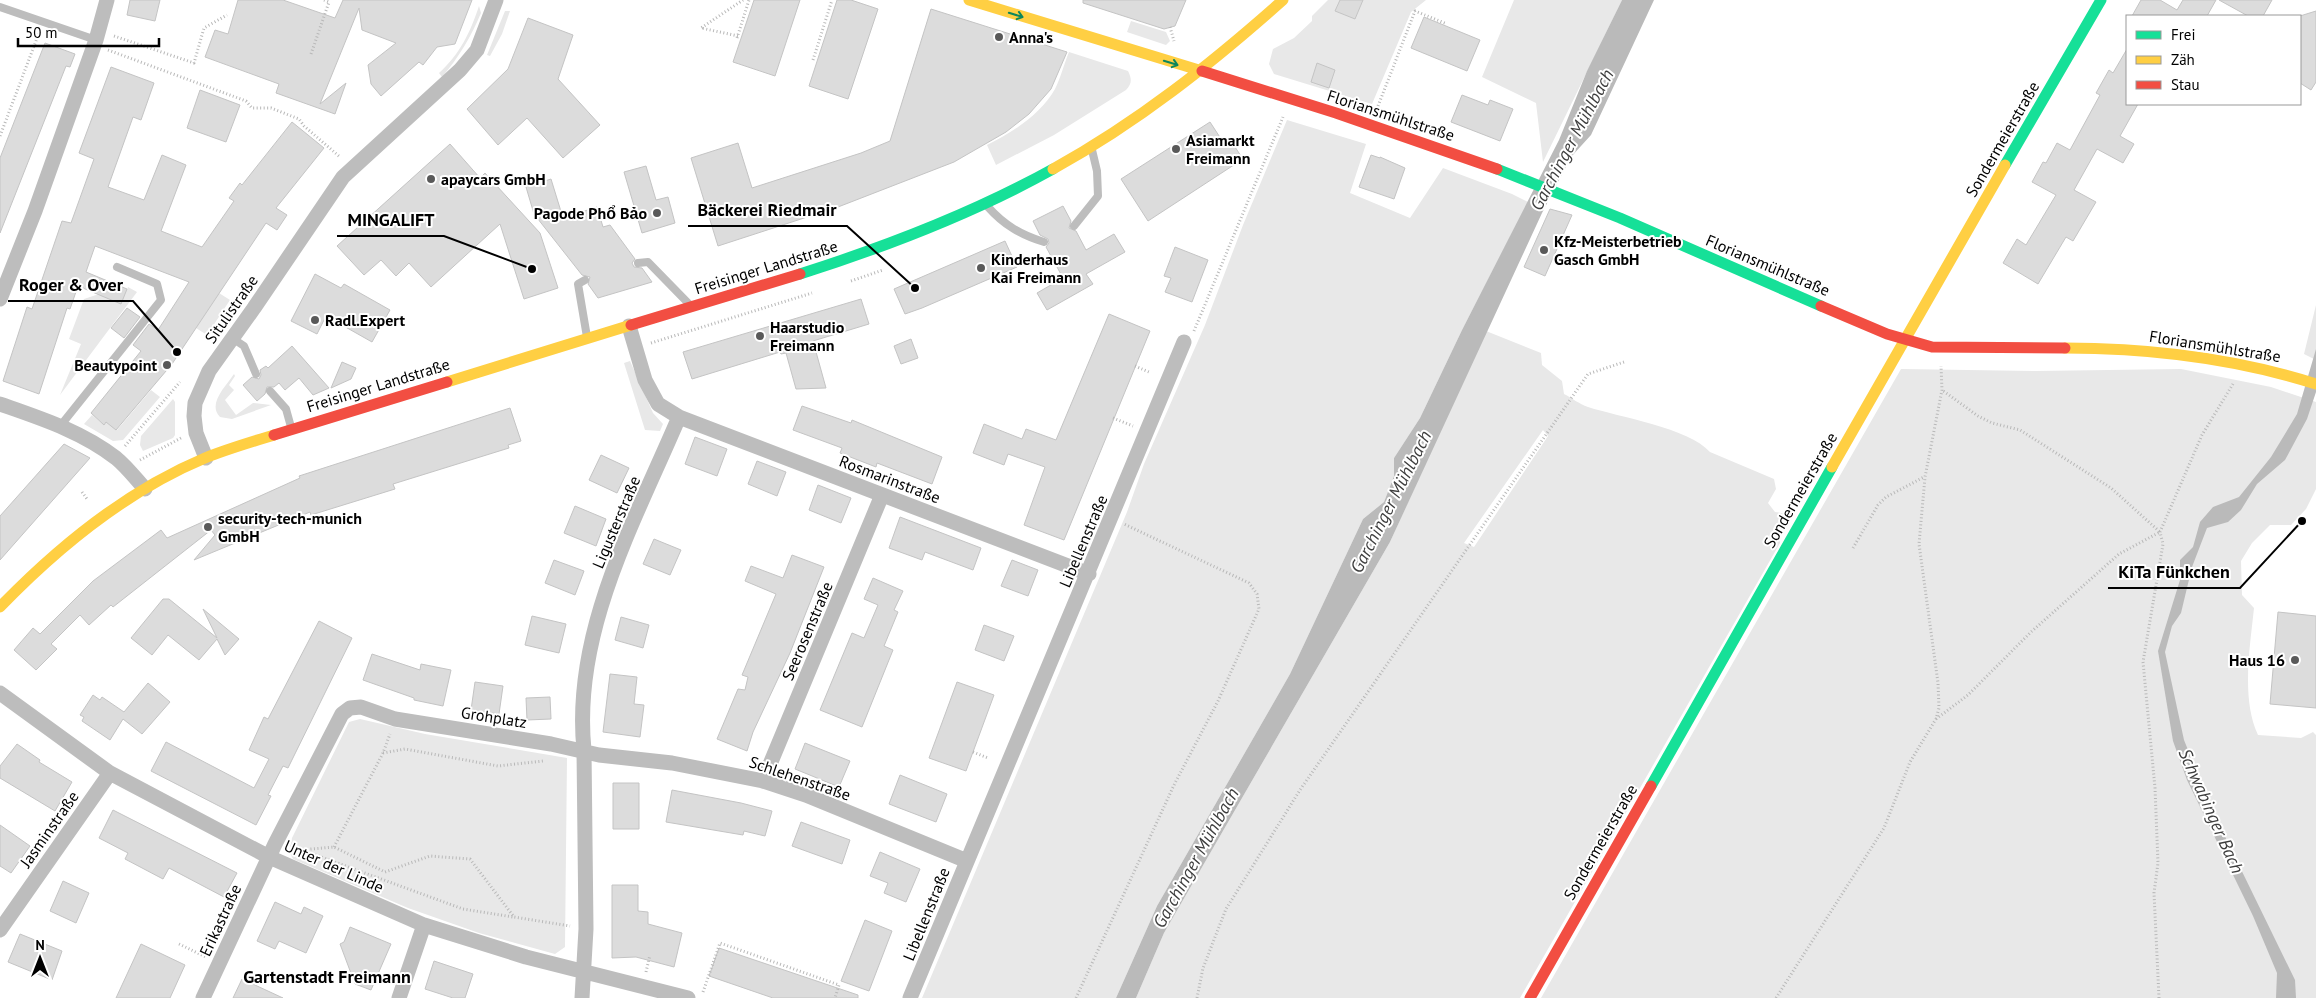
<svg xmlns="http://www.w3.org/2000/svg" width="2316" height="998" viewBox="0 0 2316 998" font-family="'PT Sans',sans-serif">
	<style>
		.green { fill: #e8e8e8; fill-rule: evenodd }
		.water { fill: #bababa }
		.building { fill: #dcdcdc; stroke: #c4c4c4 }
		.lines { fill: none; stroke-linecap: round; stroke-linejoin: round }
		.path { stroke: #b8b8b8; stroke-width: 3; stroke-dasharray: 1 2.5; stroke-linecap: butt }
		.lane { stroke: #bdbdbd; stroke-width: 8 }
		.street { stroke: #bdbdbd; stroke-width: 15 }
		.fast { stroke: #16e098; stroke-width: 11 }
		.slow { stroke: #ffcf43; stroke-width: 11 }
		.jam { stroke: #f24e42; stroke-width: 11 }
		.oneway { stroke: #0d865b }
		.poi-dot { fill: #595959; stroke: #fff; stroke-width: 2 }
		.labels { text-anchor: middle; stroke-width: 4; stroke-linejoin: round; paint-order: stroke }
		.poi-label { font-size: 16px; font-weight: bold; fill: #000; stroke: #fff; text-anchor: start }
		.street-label { font-size: 16px; fill: #000; stroke: #fff }
		.water-label { font-size: 18px; font-style: italic; fill: #3e3e3e; stroke: #fff }
		.neighbourhood-label { font-size: 18px; font-weight: bold; fill: #000; stroke: #fff }
		.leader { fill: none; stroke: #000; stroke-width: 2 }
		.callout-dot { fill: #000; stroke: #fff; stroke-width: 2 }
		.callout-label { font-size: 18px; text-anchor: middle; font-weight: bold; fill: #000; stroke: #fff; stroke-width: 4; stroke-linejoin: round; paint-order: stroke }
	</style>
	<rect width="100%" height="100%" fill="#fff"/>
	<path class="green" d="M1328 0H1426L1411 12 1372 104 1274 74 1269 64 1273 49 1294 38 1312 21V16Z
		M1514 0H1622L1543 162 1536 103 1482 77Z
		M479 6 481 13C471 37 459 57 442 77L439 73C460 54 470 33 479 6Z
		M505 11H510L502 34 490 56 487 55Z
		M1131 21 1166 32 1170 41 1166 45 1127 32Z
		M1069 52 1128 71C1132 79 1132 84 1126 90L1054 135 996 165 987 145C1012 133 1041 114 1055 89 1061 77 1064 64 1069 52Z
		M1287 120 1366 144 1350 193 1410 218 1443 168 1512 194 1528 202 1462 330 1420 418 1394 458V476L1384 502 1363 519 1290 674 1157 906 1116 998H922L1127 512 1144 464 1205 325 1243 225Z
		M128 287 137 292 60 395 81 344 69 339 84 299 99 294 121 303Z
		M219 293 230 300 207 335 196 328Z
		M2316 305V360L2304 354Z
		M1486 331 1541 353 1542 365 1562 381 1564 394C1572 398 1579 404 1588 407 1619 417 1689 428 1710 452L1774 479 1776 489 1768 503 1775 512 1787 514 1779 525 1780 543 1520 998H1136L1164 933 1390 542ZM1543 430 1548 436 1474 547 1464 543Z
		M630 361 653 413 663 424 660 431 645 430 624 363Z
		M1901 369 2035 371 2181 369 2271 387 2316 402V489L2306 509 2291 525H2270L2252 543 2241 561 2242 595 2254 608C2250 647 2241 699 2258 735L2301 738 2313 732 2316 735V998H1541Z
		M234 374 235 376 229 385 234 390 225 400 236 415 253 403 271 405 232 419 220 417C207 404 226 386 234 374Z
		M151 390 160 397 123 440 113 441 84 424 92 415 104 425 106 422 117 430Z
		M173 399 175 402V435L173 438 143 451 140 445 141 436Z
		M360 719 425 734 567 758 565 947 555 954 479 933 408 908 293 859 289 851 292 838 349 722Z"/>
	<path class="water" d="M1622 0H1654L1591 135 1571 157 1542 213 1390 542 1164 933 1136 998H1116L1157 906 1290 674 1363 519 1384 502 1394 476V458L1420 418 1462 330 1559 140 1587 71Z
		M2316 349V392L2307 419 2285 460 2257 484 2241 510 2228 522 2207 528 2192 567 2181 613 2172 626 2165 652 2184 740 2213 812 2295 980 2296 998H2276L2277 973 2253 916 2187 780 2173 741 2158 651 2180 580V560L2193 547 2200 522 2213 507 2239 497 2271 457 2297 414Z"/>
	<path class="building" d="M130 0H160L155 21 127 15Z
		M238 0H283L335 18 343 0H472L455 44 437 47 423 65 419 62 381 96 371 84 368 65 396 43 362 30 359 8 320 104 346 83 335 114 276 93 279 84 205 57 215 30 228 34Z
		M754 0H800L775 76 733 62Z
		M837 0H851L878 9 848 99 809 86Z
		M1083 0H1186L1175 26 1164 29 1083 3Z
		M1340 0H1363L1355 19 1335 11Z
		M2141 0H2160L2177 10 2183 0H2216L2207 16H2132Z
		M2219 0H2272L2263 16H2248Z
		M931 9 1067 52 1051 89 1029 114 1006 132 954 162 838 207 718 246 691 158 738 143 752 188 861 153 890 141Z
		M2316 11V82L2311 90 2300 83V16Z
		M1424 17 1480 40 1467 71 1411 48Z
		M528 18 573 35 558 79 600 125 563 158 527 118 498 145 467 109 508 69Z
		M45 43 75 54 70 67 66 66 0 233V158Z
		M2127 49V104H2138L2120 136 2134 144 2123 163 2097 149 2074 190 2096 202 2073 241 2066 237 2038 284 2003 263 2017 239 2026 245 2056 195 2032 182 2043 162 2046 163 2057 143 2070 150 2100 95 2096 93 2109 70 2113 73Z
		M1317 63 1335 70 1329 88 1311 82Z
		M111 67 154 83 141 120 133 117 108 187 144 200 162 155 186 165 161 231 202 247 234 201 229 198 240 183 242 185 292 122 324 148 276 208 287 215 277 230 266 223 172 364 116 430 106 422 104 425 91 413 141 351 133 345 149 324 158 330 189 282 95 246 86 272 127 289 121 304 78 286 70 309 67 308 39 394 3 381 27 307 32 309 62 221 71 223 94 159 79 153Z
		M200 90 240 105 226 142 187 128Z
		M1462 95 1488 105 1490 100 1513 109 1500 141 1451 122Z
		M1210 122 1225 145 1231 141 1243 159 1148 221 1121 179Z
		M450 144 480 178 485 173 540 233 558 288 524 299 500 224 431 287 409 263 396 276 381 260 364 275 337 246Z
		M1371 155 1380 158V157L1405 168 1394 199 1359 187Z
		M646 166 656 200 668 197 675 223 642 233 624 172Z
		M551 179 563 218 597 207 603 227 610 225 635 259 632 263 634 267 642 268 652 282 598 298 588 284 590 277 582 275 534 214 526 187Z
		M1063 206 1071 221 1069 228 1076 231 1086 250 1114 234 1125 252 1086 274 1093 284 1047 310 1037 293 1063 278 1046 247 1049 243 1048 239 1040 235 1033 221Z
		M1550 209 1572 215 1545 276 1524 267Z
		M1005 241 1017 267 922 308 905 314 894 289Z
		M1175 247 1208 260 1192 302 1165 292 1171 278 1164 276Z
		M315 274 341 288 344 284 390 310 372 342 326 316 317 334 291 321Z
		M861 299 869 324 813 341 826 388 796 389 786 353 781 354 780 352 692 379 683 352Z
		M127 308 140 317 124 338 111 328Z
		M1109 314 1150 331 1064 540 1024 525 1045 467 1008 454 1004 465 973 453 984 424 1022 439 1026 429 1056 440Z
		M911 339 918 358 901 364 894 346Z
		M292 346 329 388 313 395 299 378 285 390 279 383 274 387H267L265 394 257 401 243 385 252 377 259 379 261 375 260 370 266 366 268 368Z
		M342 362 356 368 351 379 331 388Z
		M802 406 851 423 852 420 942 457 932 484 877 463 876 467 840 453 842 448 793 430Z
		M510 408 521 441 508 445 509 448 393 484 395 489 311 515 310 512 194 560 215 535 211 530 113 607 111 605 89 625 80 615 51 644 57 649 36 670 14 650 33 628 40 634 93 581 161 530 167 538 300 478 299 476Z
		M695 437 727 449 717 476 685 464Z
		M64 444 90 458 0 560V516Z
		M601 455 629 468 617 493 589 480Z
		M757 461 786 472 777 496 748 484Z
		M818 485 851 498 841 523 809 510Z
		M575 506 606 519 596 546 564 533Z
		M900 517 981 548 973 570 925 552 922 560 889 548Z
		M654 539 681 550 670 575 643 564Z
		M792 555 824 567 790 653 753 732 747 751 717 739 738 689 745 690 748 677 742 675 776 594 745 581 751 566 783 578Z
		M554 560 584 571 575 595 545 583Z
		M1012 560 1038 570 1028 596 1001 586Z
		M873 578 903 591 894 610 898 612 884 646 893 650 862 727 820 710 852 633 864 638 878 605 864 599Z
		M163 599H169L217 638 203 609 239 639 225 655 217 639 199 660 168 635 152 655 131 638Z
		M2278 612 2316 616V708L2270 704Z
		M532 616 566 624 559 653 525 645Z
		M621 617 649 625 643 648 615 640Z
		M319 621 352 638 288 768 283 766 268 795 271 796 256 825 151 771 166 742 254 788 269 759 249 750 264 717 268 719Z
		M984 625 1014 636 1004 661 975 650Z
		M372 654 420 670 421 664 451 670 443 706 414 700V698L363 680Z
		M610 674 637 677 634 704 644 705 640 737 603 732Z
		M475 682 503 686 499 714 471 710Z
		M957 682 994 695 966 771 929 758Z
		M148 683 170 702 142 734 123 719 110 740 82 721 84 717 80 715 93 695 100 700 102 697 124 712Z
		M550 697 551 719 527 720 526 698Z
		M805 743 850 761 839 787 795 769Z
		M17 744 40 760 39 762 72 782 55 811 0 778V766Z
		M900 775 947 794 936 822 889 804Z
		M613 783H639V829H613Z
		M672 790 741 803 772 811 765 836 744 831 743 835 666 822Z
		M113 810 237 873 224 897 169 868 163 879 125 859 128 853 99 838Z
		M801 822 850 840 842 864 792 846Z
		M0 825 30 846 11 873 0 866Z
		M880 852 920 869 906 902 884 893 888 883 870 876Z
		M63 881 89 893 76 923 50 911Z
		M612 885H638V911L648 912V924L682 933 674 967 636 957 612 958Z
		M275 902 301 914 304 907 323 916 306 953 279 941 275 949 257 941Z
		M865 920 892 931 869 991 841 981Z
		M350 927 391 944 371 990 355 984 340 944 344 942Z
		M20 934 62 951 52 980 8 962Z
		M141 944 185 965 170 998H116Z
		M719 948 858 995V998H773L709 976Z
		M434 961 473 974 465 998H453L425 989Z
		M242 979 283 998H233Z"/>
	<g class="lines">
		<path class="path" d="M1170 27 1174 41
			M114 36 194 63 204 28 227 15
			M738 36 701 28 743 0
			M737 38 749 0
			M108 50 246 101 252 108H271L299 119 304 126 340 157
			M311 54 329 2 324 0
			M813 60 832 0
			M1378 106 1415 11 1447 24
			M0 136 39 33
			M851 281 883 270
			M1194 331 1283 117
			M651 343 812 293
			M1135 366 1149 372
			M1113 418 1133 426
			M125 446 180 382
			M140 460 181 438
			M82 492 87 499
			M1853 548 1878 505 1886 497 1924 477
			M1936 719 1968 695 2031 632 2119 554 2160 532 2111 488 2020 430 1992 423 1978 416 1942 390
			M973 752 988 758
			M383 753 405 749 498 766 543 761
			M334 847 383 753 390 734
			M300 850 334 847 385 872 430 856 470 859 514 917 570 926
			M302 850 463 909 513 917
			M179 944 206 957
			M646 972 650 955
			M703 992 720 943 839 985 835 998
			M1076 998 1174 785 1218 701 1259 609 1257 594 1249 583 1124 524
			M1197 998 1203 968 1226 909 1300 790 1588 374 1624 362
			M1776 998 1884 828 1910 762 1936 719 1939 708 1938 683 1919 544 1925 477 1942 390 1941 366
			M2159 998 2154 893 2158 863 2155 788 2143 662 2163 544 2160 532 2202 435 2233 384"/>
		<path class="lane" d="M0 7 96 40
			M988 207C1004 225 1021 235 1044 242
			M1074 226 1098 196 1097 171 1092 150
			M638 263 648 262 690 305
			M585 280 578 284 587 337
			M232 338 244 346 256 374
			M270 391 286 409 291 427
			M61 425 161 300 157 284 117 267"/>
		<path class="street" d="M0 299 35 211 96 40 107 0
			M0 404C40 418 81 431 116 458 127 467 136 479 145 489
			M679 417 1089 574
			M206 458 196 433 194 416 195 403 209 371 254 308 343 177 460 70 477 50 496 0
			M0 693 110 773 269 857 424 925 526 957 688 998
			M763 781 882 495
			M0 930 110 773
			M203 998 275 844 342 714 350 708 361 707 395 719 551 744 599 755 672 763 763 781 806 795 967 861
			M399 998 424 925
			M582 998 586 929 584 750C572 632 634 523 679 417L658 404 645 380 629 326
			M910 998 1184 342"/>
		<path class="fast" d="M2005 165 2101 0
			M1497 169 1620 218 1821 306
			M800 274C888 246 972 214 1053 169
			M1651 786 1832 467"/>
		<path class="slow" d="M969 0 1202 71
			M1053 169C1138 122 1211 64 1283 0
			M2065 348C2151 348 2234 358 2316 384
			M447 382 631 325
			M1832 467 2005 165
			M0 607C59 546 126 491 205 458 227 449 251 442 274 435"/>
		<path class="jam" d="M1202 71 1336 113 1497 169
			M1821 306 1887 334 1932 347 2065 348
			M631 325 800 274
			M274 435 447 382
			M1530 998 1651 786"/>
	</g>
	<defs><path id="oneway-shaft" d="M-6 0H5M1.5-3L5.5 0L1.5 3" fill="none" stroke-width="1.6" stroke-linecap="round" stroke-linejoin="round" transform="scale(1.25)"/></defs>
	<g class="oneway">
		<use href="#oneway-shaft" transform="translate(1016 15) rotate(17)"/>
		<use href="#oneway-shaft" transform="translate(1171 63) rotate(17)"/>
	</g>
	<g class="poi-dot">
		<circle cx="999" cy="37" r="5"/>
		<circle cx="1176" cy="149" r="5"/>
		<circle cx="431" cy="179" r="5"/>
		<circle cx="657" cy="213" r="5"/>
		<circle cx="1544" cy="250" r="5"/>
		<circle cx="981" cy="268" r="5"/>
		<circle cx="315" cy="320" r="5"/>
		<circle cx="760" cy="336" r="5"/>
		<circle cx="167" cy="365" r="5"/>
		<circle cx="208" cy="527" r="5"/>
		<circle cx="2295" cy="660" r="5"/>
	</g>
	<g class="labels">
		<g class="poi-label">
			<text x="1009" y="43">Anna's</text>
			<text x="1186" y="146">Asiamarkt<tspan x="1186" dy="18">Freimann</tspan></text>
			<text x="441" y="185">apaycars GmbH</text>
			<text x="647" y="219" text-anchor="end">Pagode Phổ Bảo</text>
			<text x="1554" y="247">Kfz-Meisterbetrieb<tspan x="1554" dy="18">Gasch GmbH</tspan></text>
			<text x="991" y="265">Kinderhaus<tspan x="991" dy="18">Kai Freimann</tspan></text>
			<text x="325" y="326">Radl.Expert</text>
			<text x="770" y="333">Haarstudio<tspan x="770" dy="18">Freimann</tspan></text>
			<text x="157" y="371" text-anchor="end">Beautypoint</text>
			<text x="218" y="524">security-tech-munich<tspan x="218" dy="18">GmbH</tspan></text>
			<text x="2285" y="666" text-anchor="end">Haus 16</text>
		</g>
		<g class="street-label">
			<text transform="translate(1391 115) rotate(18)" y="6">Floriansmühlstraße</text>
			<text transform="translate(2002 139) rotate(-60)" y="6">Sondermeierstraße</text>
			<text transform="translate(1768 265) rotate(23)" y="6">Floriansmühlstraße</text>
			<text transform="translate(766 267) rotate(-17)" y="6">Freisinger Landstraße</text>
			<text transform="translate(231 309) rotate(-55)" y="6">Situlistraße</text>
			<text transform="translate(2215 346) rotate(9)" y="6">Floriansmühlstraße</text>
			<text transform="translate(378 385) rotate(-17)" y="6">Freisinger Landstraße</text>
			<text transform="translate(890 479) rotate(21)" y="6">Rosmarinstraße</text>
			<text transform="translate(1800 490) rotate(-60)" y="6">Sondermeierstraße</text>
			<text transform="translate(616 522) rotate(-67)" y="6">Ligusterstraße</text>
			<text transform="translate(1083 541) rotate(-67)" y="6">Libellenstraße</text>
			<text transform="translate(807 631) rotate(-67)" y="6">Seerosenstraße</text>
			<text transform="translate(494 717) rotate(9)" y="6">Grohplatz</text>
			<text transform="translate(800 778) rotate(19)" y="6">Schlehenstraße</text>
			<text transform="translate(49 829) rotate(-55)" y="6">Jasminstraße</text>
			<text transform="translate(1600 842) rotate(-60)" y="6">Sondermeierstraße</text>
			<text transform="translate(334 866) rotate(24)" y="6">Unter der Linde</text>
			<text transform="translate(926 914) rotate(-68)" y="6">Libellenstraße</text>
			<text transform="translate(220 920) rotate(-65)" y="6">Erikastraße</text>
		</g>
		<g class="water-label">
			<text transform="translate(1572 140) rotate(-62)" y="6">Garchinger Mühlbach</text>
			<text transform="translate(1391 502) rotate(-63)" y="6">Garchinger Mühlbach</text>
			<text transform="translate(2211 811) rotate(66)" y="6">Schwabinger Bach</text>
			<text transform="translate(1196 858) rotate(-61)" y="6">Garchinger Mühlbach</text>
		</g>
		<g class="neighbourhood-label">
			<text x="327" y="983">Gartenstadt Freimann</text>
		</g>
	</g>
	<path class="leader" d="M915 288L847 226H688M532 269L444 236H337M177 352L133 301H8M2302 521L2240 588H2108"/>
	<g class="callout-dot">
		<circle cx="915" cy="288" r="5"/>
		<circle cx="532" cy="269" r="5"/>
		<circle cx="177" cy="352" r="5"/>
		<circle cx="2302" cy="521" r="5"/>
	</g>
	<g class="callout-label">
		<text x="767" y="216">Bäckerei Riedmair</text>
		<text x="391" y="226">MINGALIFT</text>
		<text x="71" y="291">Roger &amp; Over</text>
		<text x="2174" y="578">KiTa Fünkchen</text>
	</g>
	<rect x="2126" y="15" width="175" height="90" fill="#ffffff" stroke="#999999"/>
	<rect x="2136" y="31" width="25" height="8" fill="#16e098" stroke="#999999"/>
	<text x="2171" y="40" font-size="15" fill="#000000">Frei</text>
	<rect x="2136" y="56" width="25" height="8" fill="#ffcf43" stroke="#999999"/>
	<text x="2171" y="65" font-size="15" fill="#000000">Zäh</text>
	<rect x="2136" y="81" width="25" height="8" fill="#f24e42" stroke="#999999"/>
	<text x="2171" y="90" font-size="15" fill="#000000">Stau</text>
	<g transform="translate(40 958)" stroke="#ffffff" stroke-width="4" paint-order="stroke">
	<path d="M0-4L9 19L0 12L-9 19Z" fill="#000000"/>
	<text y="-8" font-size="14" font-weight="bold" text-anchor="middle" fill="#000000">N</text>
	</g>
	<path d="M18 38v8h141v-8" fill="none" stroke="#000000" stroke-width="2.5"/>
	<text x="25" y="38" font-size="15" fill="#000000" stroke="#ffffff" stroke-width="4" paint-order="stroke">50 m</text>
</svg>
